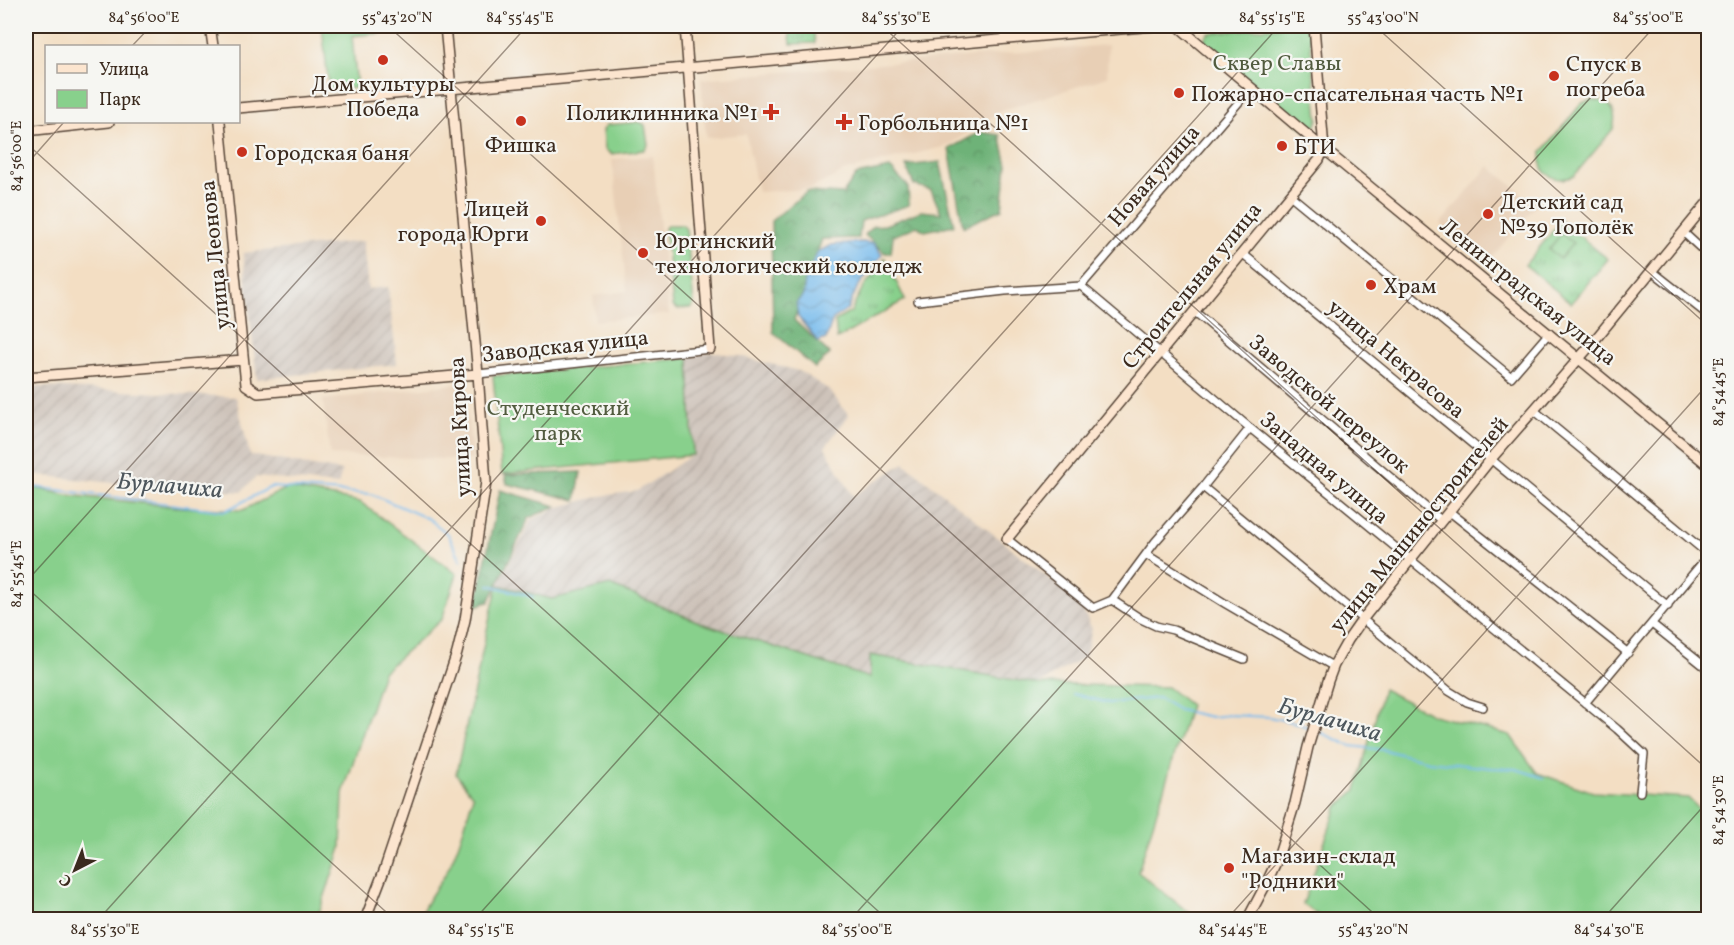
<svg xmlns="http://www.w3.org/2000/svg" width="1734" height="945" viewBox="0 0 1734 945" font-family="Vollkorn,serif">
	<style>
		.built { fill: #e8cfb5 }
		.industrial { fill: url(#industrial-furrows) }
		.grass { fill: url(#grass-tufts); stroke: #627d55; stroke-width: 1.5 }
		.forest { fill: url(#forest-crowns); stroke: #546e4b; stroke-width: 1.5 }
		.green { fill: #88d08c; stroke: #627d55; stroke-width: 1.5 }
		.water { fill: url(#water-waves); stroke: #597286; stroke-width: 1.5 }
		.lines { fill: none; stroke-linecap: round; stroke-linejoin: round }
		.stream { stroke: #77bbed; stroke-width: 2 }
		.street-casing { stroke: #574537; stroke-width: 10 }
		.secondary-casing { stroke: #574537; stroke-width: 12 }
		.street { stroke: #fff; stroke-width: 7 }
		.secondary { stroke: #fce5cf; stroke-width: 9 }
		.ticks { fill: none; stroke: #3b2a1e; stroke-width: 1.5; stroke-opacity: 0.45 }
		.poi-dot { fill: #c8321e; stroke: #f6f6f2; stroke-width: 2 }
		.labels { text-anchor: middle; stroke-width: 4.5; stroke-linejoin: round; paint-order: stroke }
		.park-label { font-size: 22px; fill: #525c3f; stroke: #f6f6f2 }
		.poi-label { font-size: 22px; fill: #3b2a1e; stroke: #f6f6f2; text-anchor: start }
		.street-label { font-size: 22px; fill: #3b2a1e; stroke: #f6f6f2 }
		.water-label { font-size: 24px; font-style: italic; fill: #4d565c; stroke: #f6f6f2 }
		.neatline { fill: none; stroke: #3b2a1e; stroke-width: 2 }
		.ticks-label { font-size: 15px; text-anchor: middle; fill: #3b2a1e }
	</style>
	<defs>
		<pattern id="industrial-furrows" width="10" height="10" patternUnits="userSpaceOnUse" patternTransform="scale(1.5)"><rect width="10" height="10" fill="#cdc2b9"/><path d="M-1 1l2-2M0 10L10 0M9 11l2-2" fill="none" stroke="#b1a79f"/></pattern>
		<pattern id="grass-tufts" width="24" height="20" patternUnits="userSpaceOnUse" patternTransform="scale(1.5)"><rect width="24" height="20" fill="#88d08c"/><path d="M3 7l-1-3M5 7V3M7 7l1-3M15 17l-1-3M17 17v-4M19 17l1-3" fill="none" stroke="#70a972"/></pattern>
		<pattern id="forest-crowns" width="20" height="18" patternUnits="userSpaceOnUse" patternTransform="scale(1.5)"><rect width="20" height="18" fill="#6eb278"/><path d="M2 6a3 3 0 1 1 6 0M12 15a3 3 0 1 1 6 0" fill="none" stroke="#5c9162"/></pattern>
		<pattern id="water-waves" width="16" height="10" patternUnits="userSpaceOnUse" patternTransform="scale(1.5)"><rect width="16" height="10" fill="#77bbed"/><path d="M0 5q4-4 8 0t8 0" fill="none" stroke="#6398bf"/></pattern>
	</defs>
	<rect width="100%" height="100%" fill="#f6f6f2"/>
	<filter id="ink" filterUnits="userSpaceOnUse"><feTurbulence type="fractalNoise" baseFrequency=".0167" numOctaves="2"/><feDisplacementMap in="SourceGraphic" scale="12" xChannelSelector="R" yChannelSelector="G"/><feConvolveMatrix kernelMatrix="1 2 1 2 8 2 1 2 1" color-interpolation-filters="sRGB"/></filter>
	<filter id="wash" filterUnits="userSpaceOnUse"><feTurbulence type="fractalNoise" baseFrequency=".008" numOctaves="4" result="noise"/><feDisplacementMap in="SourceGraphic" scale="24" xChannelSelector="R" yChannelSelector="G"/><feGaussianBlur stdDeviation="1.35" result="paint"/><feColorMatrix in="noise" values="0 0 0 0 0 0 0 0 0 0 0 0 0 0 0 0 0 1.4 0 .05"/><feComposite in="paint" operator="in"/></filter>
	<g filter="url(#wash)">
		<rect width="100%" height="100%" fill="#f3dec3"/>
		<path class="built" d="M1108 45 1107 77 1003 110 947 146 845 171 810 189 758 192 746 134 706 138 701 79Z
			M653 156 669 314 595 321 593 296 627 291 612 159Z
			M1489 166 1536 205 1487 263 1440 224Z
			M465 383 472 460 330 455 323 400Z"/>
		<path class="industrial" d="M363 241 368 289 388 287 397 364 257 379 243 253Z
			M708 352 735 355 799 371 828 389 849 415 825 447 853 496 904 463 1079 602 1092 629 1085 657 1038 684 871 655 870 678 704 624 610 585 552 599 498 585 531 520 559 507 601 496 637 491 692 455 689 358Z
			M26 386 236 397 250 455 342 471 338 485 256 477 241 492 133 485 26 474Z"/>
		<path class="grass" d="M789 26H813L815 43 791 44Z
			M1561 221 1608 259 1571 303 1525 265Z
			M885 258 905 300 837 339 835 321 851 312 861 291Z"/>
		<path class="forest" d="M980 132 1000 135 1007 165 1002 209 963 227 949 149Z
			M940 162 954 225 925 231 917 226 893 236 891 253H885L865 235 873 226 885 225 921 211 941 213 931 190 914 185 906 166Z
			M890 168 908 186 909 205 861 221 859 238 822 239 794 320 830 354 815 368 773 332 771 221 807 192 843 194 856 175Z
			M581 472 576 500 507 484 505 475Z
			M500 490 556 506 529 518 489 602 476 606Z"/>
		<path class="green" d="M322 26H381L382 33 352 36 357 88 329 90Z
			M1286 26H1309L1318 119 1316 125 1312 130 1306 131 1204 44 1205 37 1209 33Z
			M1591 100C1610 99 1618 111 1613 129L1574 176C1555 184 1536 174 1542 152L1582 103Z
			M640 122 645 125 648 145 644 150 611 154 605 149 603 130 607 125Z
			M668 225H682L686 229 694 304 691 308 677 309 673 306 665 228Z
			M1561 234 1573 243 1560 259 1549 249Z
			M689 358 693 455 502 474 493 376Z
			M26 486 67 495 178 507 243 510 287 488 360 502 457 574 442 619 383 672 343 793 341 848 317 919H26Z
			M498 585 552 599 610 585 704 624 870 678V655L1038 684 1167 687 1190 705 1138 872 1197 919H419C426 899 437 889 447 871 459 847 466 822 473 796L456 774 488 625Z
			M1383 689 1433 715 1510 735 1537 773 1593 792 1688 798 1708 818V919L1324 920 1303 904 1337 807 1356 790Z"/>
		<path class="water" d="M860 242 874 243 882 255 857 288 848 309 833 319 826 339 818 342 798 317 796 303 803 295 806 274 818 252 831 245Z"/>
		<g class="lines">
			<path class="stream" d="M26 486 225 511 271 487 371 494 429 519 448 534 461 560
				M489 585 533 597
				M1073 694 1109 703 1159 698 1179 710 1211 717 1229 715 1269 717 1297 723 1312 729
				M1317 731 1351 746 1384 750 1429 761 1491 768 1516 769 1544 778"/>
		</g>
	</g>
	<g filter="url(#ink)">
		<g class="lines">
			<defs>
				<path id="street" d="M1290 195 1511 377 1549 333
					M1683 232 1708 255
					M1242 253 1668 606
					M1652 271 1708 315
					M1081 286 1251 88
					M918 301 1005 291 1081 286 1250 428 1617 729 1644 754 1640 792
					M1194 311 1442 521
					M478 374 710 349
					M1535 411 1708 554
					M1203 487 1449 691 1467 702 1483 707
					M1450 512 1628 653
					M1007 539 1093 608 1112 600 1155 542 1203 487 1250 428
					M1147 555 1226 604 1329 664 1334 665
					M1112 600 1141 619 1156 626 1173 630 1244 659
					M1652 624 1708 669
					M1585 703 1708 556"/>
				<path id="secondary" d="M210 26 213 46
					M685 26 710 349
					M1178 26 1324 149 1708 465
					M238 108 1154 26
					M220 122 246 385 258 393 478 374
					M26 131 109 122
					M26 377 243 360
					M1007 539 1319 160 1324 149 1314 26
					M365 920 385 868 457 653 465 620 486 482 478 374 445 26
					M1247 920 1266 884 1277 860 1295 803 1308 747 1328 681 1334 665 1348 640 1362 620 1491 459 1589 347 1708 202"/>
			</defs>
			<use href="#street" class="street-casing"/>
			<use href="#secondary" class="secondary-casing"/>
			<use href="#street" class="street"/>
			<use href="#secondary" class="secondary"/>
		</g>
	</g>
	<path class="ticks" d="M388 26 1381 920M882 26 1708 770M1375 26 1708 326M132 46 151 26M26 143 888 920M26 165 64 122M26 582 527 26M26 587 395 920M98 920 903 26M474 920 1279 26M850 920 1655 26M1226 920 1708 384M1602 920 1708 801"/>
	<g class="poi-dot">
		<circle cx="383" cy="60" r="6"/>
		<circle cx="1554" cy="76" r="6"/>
		<circle cx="1179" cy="93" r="6"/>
		<path d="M768 103h6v6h6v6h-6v6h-6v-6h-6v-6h6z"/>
		<circle cx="521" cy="121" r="6"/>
		<path d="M841 113h6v6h6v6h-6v6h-6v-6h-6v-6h6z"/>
		<circle cx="1282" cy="146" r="6"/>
		<circle cx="242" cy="152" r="6"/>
		<circle cx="1488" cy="214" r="6"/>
		<circle cx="541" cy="221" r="6"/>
		<circle cx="643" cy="253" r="6"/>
		<circle cx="1371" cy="285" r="6"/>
		<circle cx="1229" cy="868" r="6"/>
	</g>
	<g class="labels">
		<g class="park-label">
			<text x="1277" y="70">Сквер Славы</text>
			<text x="558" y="415">Студенческий<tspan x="558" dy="25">парк</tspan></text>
		</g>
		<g class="poi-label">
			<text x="1566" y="71">Спуск в<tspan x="1566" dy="25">погреба</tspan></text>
			<text x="383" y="91" text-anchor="middle">Дом культуры<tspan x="383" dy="25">Победа</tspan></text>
			<text x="1191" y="101">Пожарно-спасательная часть №1</text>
			<text x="758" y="120" text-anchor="end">Поликлинника №1</text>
			<text x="858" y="130">Горбольница №1</text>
			<text x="521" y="152" text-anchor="middle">Фишка</text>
			<text x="1294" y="154">БТИ</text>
			<text x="254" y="160">Городская баня</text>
			<text x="1500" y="209">Детский сад<tspan x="1500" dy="25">№39 Тополёк</tspan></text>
			<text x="529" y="216" text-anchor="end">Лицей<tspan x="529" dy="25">города Юрги</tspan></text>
			<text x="655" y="248">Юргинский<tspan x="655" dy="25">технологический колледж</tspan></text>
			<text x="1383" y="293">Храм</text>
			<text x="1241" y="863">Магазин-склад<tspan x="1241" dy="25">"Родники"</tspan></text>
		</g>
		<g class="street-label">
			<text transform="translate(1153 175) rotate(-49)" y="8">Новая улица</text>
			<text transform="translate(214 255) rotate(-96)" y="8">улица Леонова</text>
			<text transform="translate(1191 285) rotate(-51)" y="8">Строительная улица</text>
			<text transform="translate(1529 291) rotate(39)" y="8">Ленинградская улица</text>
			<text transform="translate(565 345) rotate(-6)" y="8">Заводская улица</text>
			<text transform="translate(1397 358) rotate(40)" y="8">улица Некрасова</text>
			<text transform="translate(1330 403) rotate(40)" y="8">Заводской переулок</text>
			<text transform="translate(459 427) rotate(-93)" y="8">улица Кирова</text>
			<text transform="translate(1325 467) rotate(40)" y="8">Западная улица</text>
			<text transform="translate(1418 524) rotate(-51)" y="8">улица Машиностроителей</text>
		</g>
		<g class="water-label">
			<text transform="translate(170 485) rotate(5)" y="8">Бурлачиха</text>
			<text transform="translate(1330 719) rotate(16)" y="8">Бурлачиха</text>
		</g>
	</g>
	<rect width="1734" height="945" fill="none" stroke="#f6f6f2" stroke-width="66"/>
	<rect x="45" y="45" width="195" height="78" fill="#f6f6f2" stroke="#aba49d" stroke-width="1.5"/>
	<rect x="57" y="64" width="30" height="9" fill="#fce5cf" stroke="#aba49d" stroke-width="1.5"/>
	<text x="99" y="75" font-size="18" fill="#3b2a1e">Улица</text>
	<rect x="57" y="90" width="30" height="18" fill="#88d08c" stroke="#aba49d" stroke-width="1.5"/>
	<text x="99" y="105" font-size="18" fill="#3b2a1e">Парк</text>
	<g transform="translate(75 870) rotate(222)" stroke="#f6f6f2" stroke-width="4.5" paint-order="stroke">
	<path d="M0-4.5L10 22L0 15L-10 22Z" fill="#3b2a1e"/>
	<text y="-9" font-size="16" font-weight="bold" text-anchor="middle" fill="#3b2a1e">С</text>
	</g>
	<rect x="33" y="33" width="1668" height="879" class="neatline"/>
	<g class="ticks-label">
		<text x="144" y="22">84°56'00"E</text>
		<text x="397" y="22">55°43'20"N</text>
		<text x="520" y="22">84°55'45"E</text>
		<text x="896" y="22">84°55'30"E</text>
		<text x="1272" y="22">84°55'15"E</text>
		<text x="1383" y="22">55°43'00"N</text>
		<text x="1648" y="22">84°55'00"E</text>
		<text transform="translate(16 156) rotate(-90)" y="5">84°56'00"E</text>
		<text transform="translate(1718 392) rotate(-90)" y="5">84°54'45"E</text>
		<text transform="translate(16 574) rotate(-90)" y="5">84°55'45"E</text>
		<text transform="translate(1718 810) rotate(-90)" y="5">84°54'30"E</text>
		<text x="105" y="934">84°55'30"E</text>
		<text x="481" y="934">84°55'15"E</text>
		<text x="857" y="934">84°55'00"E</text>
		<text x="1233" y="934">84°54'45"E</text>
		<text x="1373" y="934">55°43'20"N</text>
		<text x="1609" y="934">84°54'30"E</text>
	</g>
</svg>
